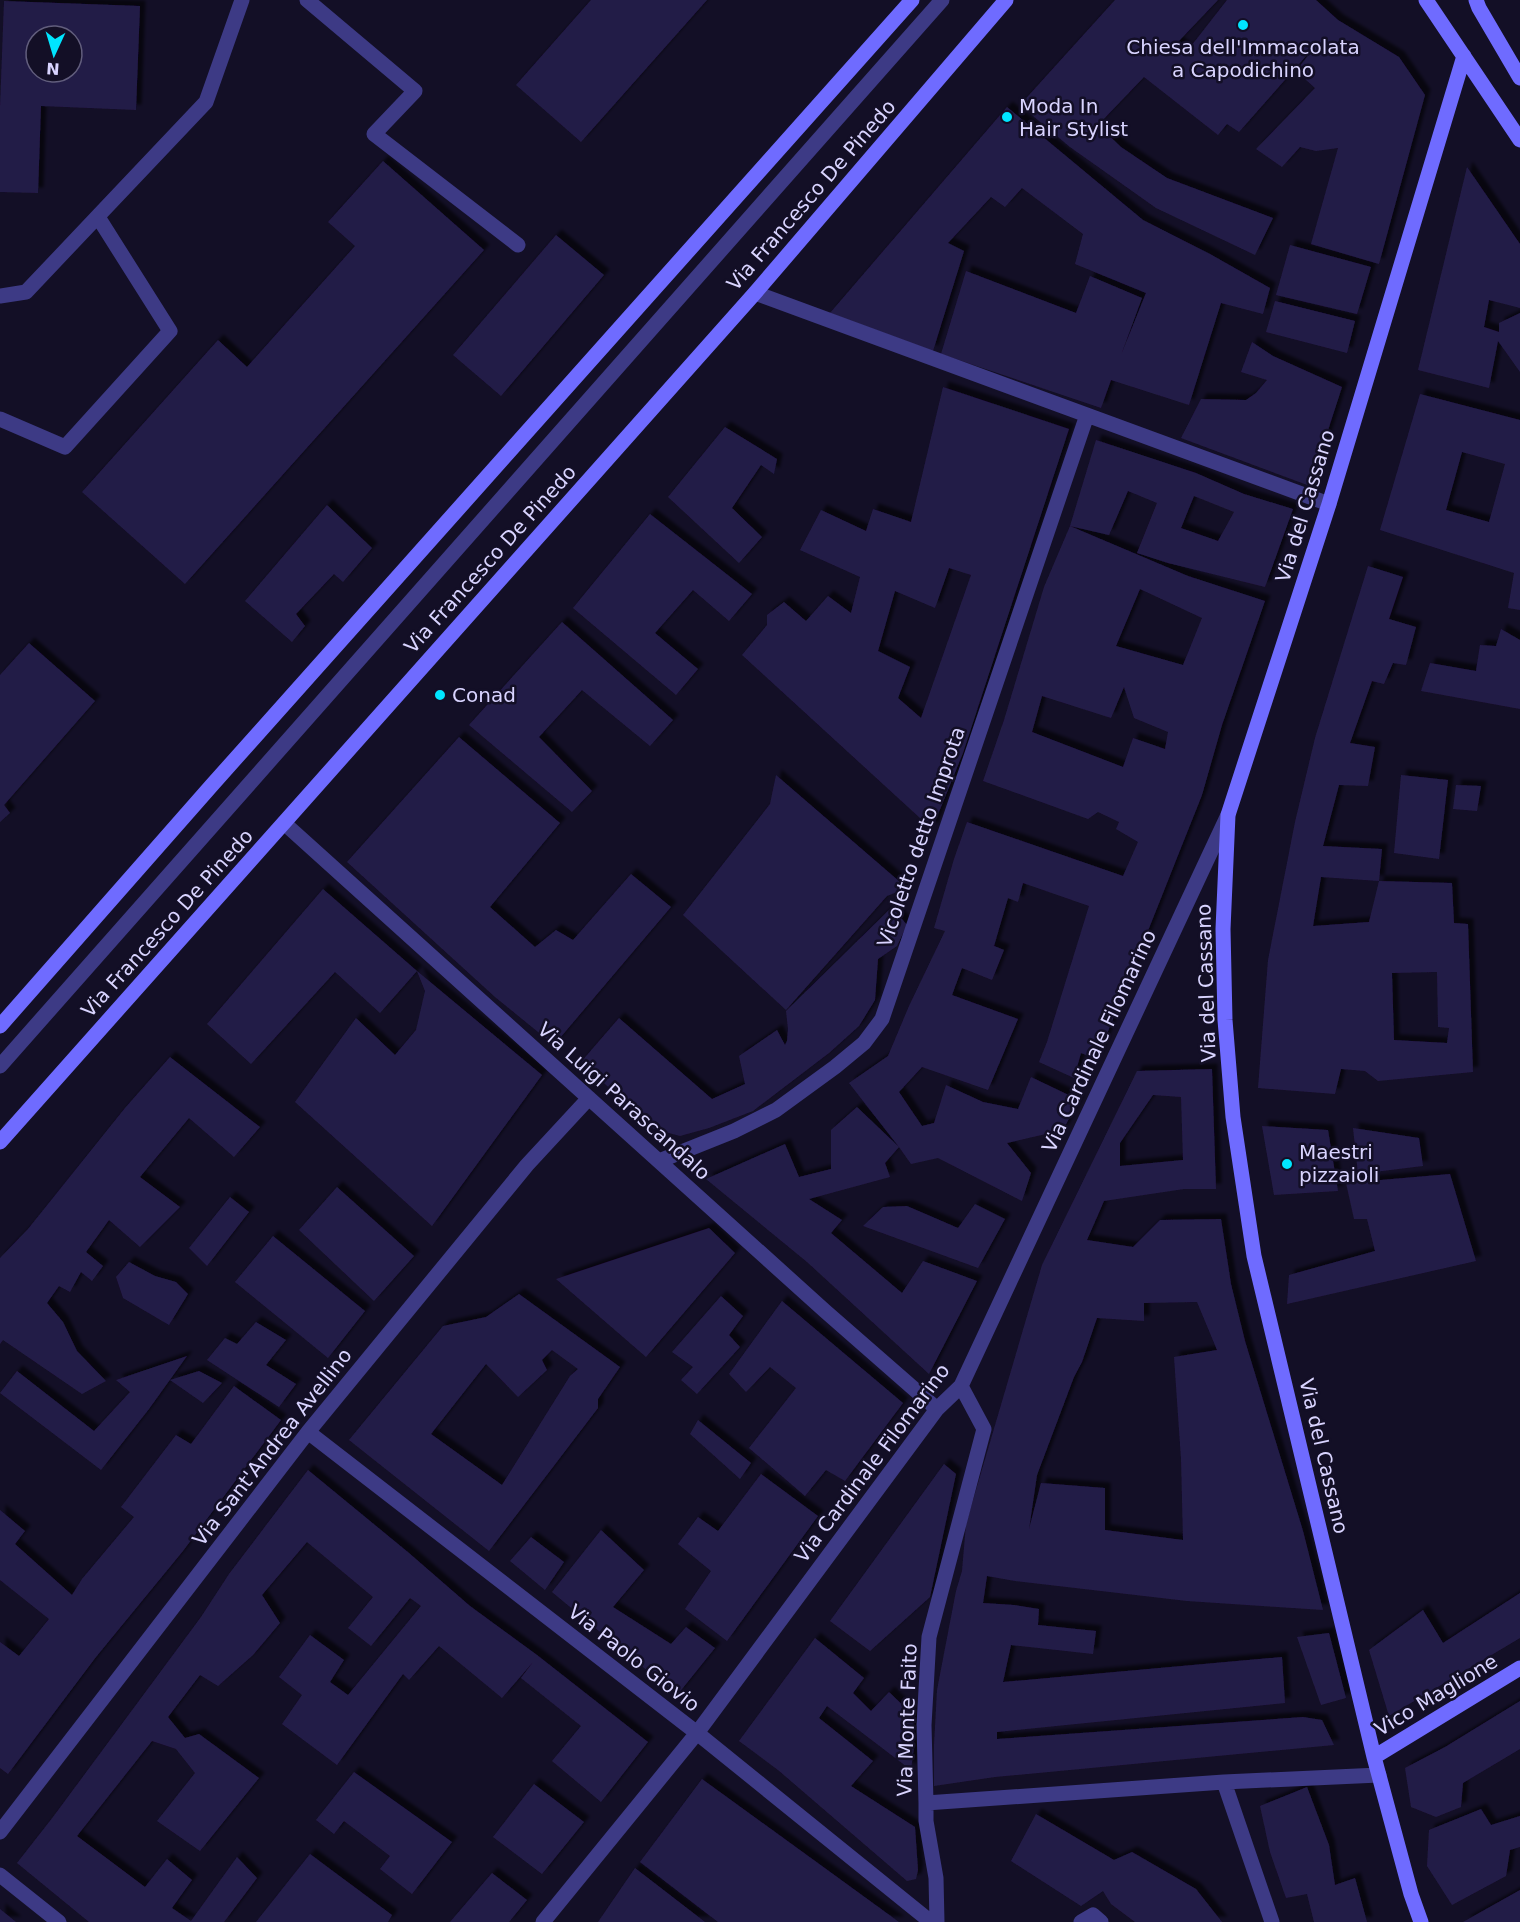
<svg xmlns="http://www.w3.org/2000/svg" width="1520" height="1922" viewBox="0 0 1520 1922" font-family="'DejaVu Sans',sans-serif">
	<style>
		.building { fill: #241b47; fill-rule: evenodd; filter: url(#shadow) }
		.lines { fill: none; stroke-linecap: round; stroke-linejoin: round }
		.lane { stroke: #3d3a85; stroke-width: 15 }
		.street { stroke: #3d3a85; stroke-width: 15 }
		.secondary { stroke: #6f6bff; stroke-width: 15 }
		.poi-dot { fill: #00e5ff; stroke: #130f26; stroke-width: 2 }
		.labels { text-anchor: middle; stroke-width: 5; stroke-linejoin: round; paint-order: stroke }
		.poi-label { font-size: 20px; fill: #d9d4ff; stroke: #130f26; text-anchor: start }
		.street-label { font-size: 20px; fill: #d9d4ff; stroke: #130f26 }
	</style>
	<defs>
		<filter id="shadow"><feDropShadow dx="5.5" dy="-5.5" stdDeviation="1.5" flood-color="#0009"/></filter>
	</defs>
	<rect width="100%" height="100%" fill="#130f26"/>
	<path class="building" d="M591 0H707L581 142 516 85Z
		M1115 0H1218L1178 42 1188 50 1227 0H1316L1338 20 1399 57 1425 95 1379 264 1311 244 1338 148 1316 151 1300 147 1282 167 1256 149 1315 88 1296 71 1321 39 1239 132 1227 124 1218 135 1144 77 1098 125 1121 147 1167 178 1273 218 1255 255 1156 208 1070 147 1020 105Z
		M4 1 140 6 136 110 41 106 38 193 0 192V107ZM36 36H72V72H36Z
		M1007 107 1143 220 1210 254 1270 288 1263 314 1221 303 1189 405 1111 380 1101 408 941 354 966 271 1076 313 1090 276 1142 298 1121 355 1146 293 1075 264 1083 234 1022 188 1005 207 991 197 948 243 964 251 933 351 830 313Z
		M383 161 484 250 185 584 82 492 218 340 247 367 355 246 328 222Z
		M1467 167 1520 244V308L1489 300 1484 327 1499 332V323L1520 313V372L1498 341 1489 388 1418 370Z
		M556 235 604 275 501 396 453 355Z
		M1290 245 1371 267 1357 314 1276 295Z
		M1275 301 1355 321 1347 353 1266 332Z
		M1252 342 1273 356 1342 387 1310 486 1181 438 1201 399 1246 400 1256 393 1267 380 1241 372Z
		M943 387 1069 429 963 753 932 829 742 655 767 625V615L784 602 806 621 828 596 851 613 860 577 800 550 821 510 866 531 873 509 911 522ZM949 568 971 575 921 718 898 698 910 667 878 651 895 591 935 608Z
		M1420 394 1520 420V610L1508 608 1514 573 1380 530ZM1462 452 1505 464 1489 522 1446 510Z
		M725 427 777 459 774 474 761 465 732 508 762 537 739 563 668 497Z
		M1096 440 1196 473 1244 494 1293 509 1265 587 1168 563 1137 553 1157 503 1128 491 1109 535 1070 526 1188 576 1265 601 1222 725 1202 795 1097 1059 1081 1053 1074 1078 1039 1062 1047 1042 1089 906 1023 883 1018 902 1008 898 994 946 987 943 1004 950 992 980 962 968 952 995 1018 1019 988 1090 922 1067 899 1092 922 1126 934 1123 946 1085 983 1102 1018 1109 1031 1077 1079 1100 1063 1130 1007 1143 1031 1173 1022 1201 938 1158 911 1164 899 1147 885 1163 890 1177 809 1199 842 1220 831 1233 902 1293 923 1261 977 1281 929 1374 807 1262 706 1179 785 1144 799 1177 831 1169V1130L857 1107 899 1147 849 1083 888 1056 909 1006 945 931 934 928 954 859 967 822 1123 876 1138 842 1116 829 1119 822 1098 812 1088 819 983 781 1004 720 1044 587 1070 526ZM1194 496 1234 512 1218 541 1181 528ZM1140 589 1202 618 1183 665 1116 646ZM1124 687 1134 718 1168 732 1165 749 1133 738 1123 767 1032 732 1042 696 1111 718Z
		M327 505 372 548 343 582 334 574 296 614 305 626 292 642 245 601Z
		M650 514 752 594 729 621 693 590 655 633 698 669 676 695 573 608Z
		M1368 566 1403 577 1389 619 1416 627 1406 665 1393 663 1384 684 1372 681 1350 743 1375 747 1368 786 1339 785 1323 846 1382 849 1379 881 1321 877 1313 926 1369 922 1379 881 1452 883 1454 923 1468 924 1473 1072 1378 1081 1365 1071 1341 1069 1335 1094 1258 1088 1268 960 1295 822 1315 738ZM1437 972 1438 1027 1449 1028 1447 1043 1394 1040 1392 973Z
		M562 622 673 720 650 746 582 690 539 737 592 791 572 812 469 725Z
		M1501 629 1520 640V709L1421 691 1430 663 1476 671 1480 645 1496 646Z
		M29 643 95 701 4 805 10 813 0 822V675Z
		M459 737 560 823 490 907 535 947 556 930 573 940 631 874 671 907 554 1045 495 997 347 862Z
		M776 775 907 888 887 896 786 1010 683 915 770 804Z
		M1401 775 1448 780 1439 859 1394 853Z
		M1456 785 1481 786 1477 811 1453 809Z
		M323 889 417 971 380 1013 335 972 251 1064 207 1024Z
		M892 907 907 925 897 946 878 959 875 1000 859 1026 829 1053 753 1111 709 1128 680 1136 654 1129 581 1062 619 1018 712 1099 745 1084 739 1056 777 1030 785 1045 787 1041 788 1029 786 1011Z
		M417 971 542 1075 432 1226 295 1102 356 1018 395 1055 416 1030 425 991Z
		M170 1057 260 1127 234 1157 189 1118 140 1177 180 1207 140 1247 109 1220 86 1252 103 1266 92 1281 81 1272 70 1292 59 1286 47 1303 63 1322 77 1351 106 1381 82 1394 3 1340 0 1344V1258L28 1229 125 1108Z
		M1212 1069 1216 1189H1184L1104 1201 1087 1240 1133 1247 1160 1220 1221 1219 1231 1284 1245 1341 1303 1531 1323 1610 1187 1601 1015 1581 987 1576 983 1603 1014 1605 1039 1609 1038 1625 1096 1631 1093 1654 1011 1645 1003 1682 1282 1657 1285 1703 997 1732V1739L1303 1717 1322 1720 1334 1745 995 1777 934 1786V1745L937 1690 956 1591 962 1571 966 1524 1042 1265 1137 1071ZM1153 1095 1181 1097 1183 1160 1120 1166V1143ZM1197 1302 1217 1350 1174 1357 1181 1459 1183 1540 1105 1530V1488L1041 1483 1029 1529 1037 1475 1074 1377 1082 1362 1097 1318 1144 1321V1303Z
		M1262 1126 1328 1130 1338 1191 1274 1195Z
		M1353 1128 1419 1138 1423 1166 1358 1174Z
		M1450 1174 1476 1261 1287 1304 1289 1275 1375 1251 1367 1219H1354L1346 1183Z
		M337 1187 414 1256 374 1301 299 1230Z
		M230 1197 249 1212 207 1266 189 1248Z
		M975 1204 1005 1219 978 1268 863 1226 883 1207 907 1206 958 1228Z
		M709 1228 735 1253 646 1357 556 1279Z
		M273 1236 365 1311 328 1358 235 1282Z
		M129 1262 155 1276 176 1282 188 1294 169 1325 123 1298 116 1277Z
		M519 1294 620 1367 598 1399V1408L489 1551 349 1440 443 1326 486 1317ZM552 1350 578 1369 570 1376 502 1485 431 1434 486 1364 518 1397 547 1370 542 1360Z
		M721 1296 743 1316 729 1335 740 1347 697 1394 681 1380 693 1367 672 1352Z
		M782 1301 903 1403 845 1481 826 1470 805 1496 749 1448 796 1388 770 1367 746 1392 729 1374Z
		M256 1322 286 1340 266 1365 296 1384 279 1407 207 1360 225 1338 237 1344Z
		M187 1356 149 1409 101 1470 0 1393 17 1371 94 1431 130 1392 116 1380Z
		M199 1371 222 1383 203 1403 170 1380Z
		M234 1386 281 1420 183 1551 96 1657 8 1774 0 1768V1642L19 1656 49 1619 0 1580V1510L25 1531 15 1544 72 1595 82 1579 134 1517 121 1507 176 1435 191 1444Z
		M698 1420 751 1463 740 1479 690 1434Z
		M944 1464 956 1474 930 1597 870 1651 830 1621Z
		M308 1470 409 1553 470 1606 537 1655 648 1742 601 1802 552 1761 581 1726 521 1678 533 1662 502 1698 439 1646 409 1680 403 1674 337 1765 282 1724 302 1695 279 1677 310 1635 344 1660 330 1682 348 1695 421 1606 410 1598 371 1646 348 1628 373 1597 307 1542 262 1595 280 1623 253 1655 218 1686 200 1675 168 1717 185 1738 199 1734 259 1778 200 1851 157 1821 195 1773 176 1749 152 1741 77 1836 145 1887 167 1859 192 1880 172 1908 191 1921 237 1857 257 1878 224 1922H89L17 1863 53 1817 201 1617 229 1574Z
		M761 1474 818 1516 727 1641 685 1609 711 1571 678 1544 698 1517 718 1531Z
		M601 1530 644 1570 613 1607 671 1644 686 1627 715 1648 678 1694 635 1661 552 1592Z
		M531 1537 564 1562 545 1590 510 1561Z
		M1520 1593V1638L1389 1716 1369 1650 1423 1610 1443 1643Z
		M1329 1633 1346 1698 1321 1705 1297 1637Z
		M815 1638 864 1678 853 1693 871 1711 889 1692 913 1715 914 1746 911 1770 827 1706 819 1718 873 1761 851 1786 915 1827 918 1870 916 1879 907 1881 778 1770 739 1741Z
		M1520 1701V1749L1463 1783 1461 1807 1436 1817 1411 1807 1405 1768 1445 1747Z
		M354 1772 452 1842 412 1894 380 1869 390 1856 344 1821 334 1834 316 1820Z
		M702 1779 899 1922H718L640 1862Z
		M534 1784 584 1822 542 1874 493 1837Z
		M1307 1787 1329 1845 1335 1885 1355 1878 1367 1922H1314L1307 1894 1286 1898 1270 1852 1260 1806Z
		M1481 1809 1491 1825 1520 1816V1847L1510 1850 1506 1876 1452 1905 1427 1866 1429 1830Z
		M1036 1814 1114 1860 1132 1852 1196 1889 1222 1922H1135L1111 1904 1103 1891 1081 1906 1011 1861Z
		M310 1854 392 1915 388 1922H256Z
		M635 1868 705 1922H598Z
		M492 1873 527 1900 509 1922H450Z
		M1520 1890V1922H1463Z
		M0 1909 16 1922H0Z"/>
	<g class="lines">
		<path class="lane" d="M307 0 415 91 374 134 518 245
			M0 296 26 292 206 102 242 0
			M0 419 65 447 170 331 98 217
			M0 1066 942 0"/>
		<path class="street" d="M755 293 1329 504
			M284 823 825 1311 937 1409
			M659 1161 734 1131 776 1110 835 1067 864 1043 882 1019 1087 415
			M308 1432 697 1733 931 1922
			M926 1803 1224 1782
			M0 1832 308 1432 527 1165 589 1098
			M0 1875 59 1922
			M543 1922 697 1733 937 1409 961 1386 1228 815
			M937 1922 936 1878 926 1821V1803L924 1725 929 1637 984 1429 961 1386
			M1081 1922 1093 1915 1101 1922
			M1272 1922 1224 1782 1379 1775"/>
		<path class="secondary" d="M1426 0 1520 140
			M1476 0 1479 8 1520 78
			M0 1026 212 785 912 0
			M0 1142 755 293 1006 0
			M1374 1757 1520 1668
			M1421 1922 1411 1894 1374 1757 1254 1256 1233 1117 1225 1020 1223 929 1228 815 1329 504 1464 56"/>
	</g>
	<g class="poi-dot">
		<circle cx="1243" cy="25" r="6"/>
		<circle cx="1007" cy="117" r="6"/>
		<circle cx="440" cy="695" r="6"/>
		<circle cx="1287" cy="1164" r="6"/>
	</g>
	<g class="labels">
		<g class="poi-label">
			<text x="1243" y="54" text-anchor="middle">Chiesa dell'Immacolata<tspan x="1243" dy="23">a Capodichino</tspan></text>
			<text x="1019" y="113">Moda In<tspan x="1019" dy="23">Hair Stylist</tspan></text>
			<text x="452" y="702">Conad</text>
			<text x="1299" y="1159">Maestri<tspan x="1299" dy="23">pizzaioli</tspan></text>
		</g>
		<g class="street-label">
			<text transform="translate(811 195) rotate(-49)" y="7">Via Francesco De Pinedo</text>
			<text transform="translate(1305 506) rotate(-73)" y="7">Via del Cassano</text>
			<text transform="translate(490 559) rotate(-48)" y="7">Via Francesco De Pinedo</text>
			<text transform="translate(921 837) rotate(-71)" y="7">Vicoletto detto Improta</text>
			<text transform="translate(167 923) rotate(-48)" y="7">Via Francesco De Pinedo</text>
			<text transform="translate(1206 983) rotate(-92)" y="7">Via del Cassano</text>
			<text transform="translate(1099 1041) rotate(-65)" y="7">Via Cardinale Filomarino</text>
			<text transform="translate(624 1101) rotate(42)" y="7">Via Luigi Parascandalo</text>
			<text transform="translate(272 1447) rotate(-52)" y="7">Via Sant'Andrea Avellino</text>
			<text transform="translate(1324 1456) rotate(77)" y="7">Via del Cassano</text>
			<text transform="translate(872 1463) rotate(-53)" y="7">Via Cardinale Filomarino</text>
			<text transform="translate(634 1658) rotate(38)" y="7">Via Paolo Giovio</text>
			<text transform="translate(1436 1695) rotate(-31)" y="7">Vico Maglione</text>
			<text transform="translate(907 1720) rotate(-88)" y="7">Via Monte Faito</text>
		</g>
	</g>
	<g transform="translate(54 54) rotate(184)"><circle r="28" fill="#130f26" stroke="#625e7d" stroke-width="1.5"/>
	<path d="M0-4.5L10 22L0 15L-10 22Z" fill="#00e5ff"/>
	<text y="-9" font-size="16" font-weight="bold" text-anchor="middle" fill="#d9d4ff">N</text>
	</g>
</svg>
